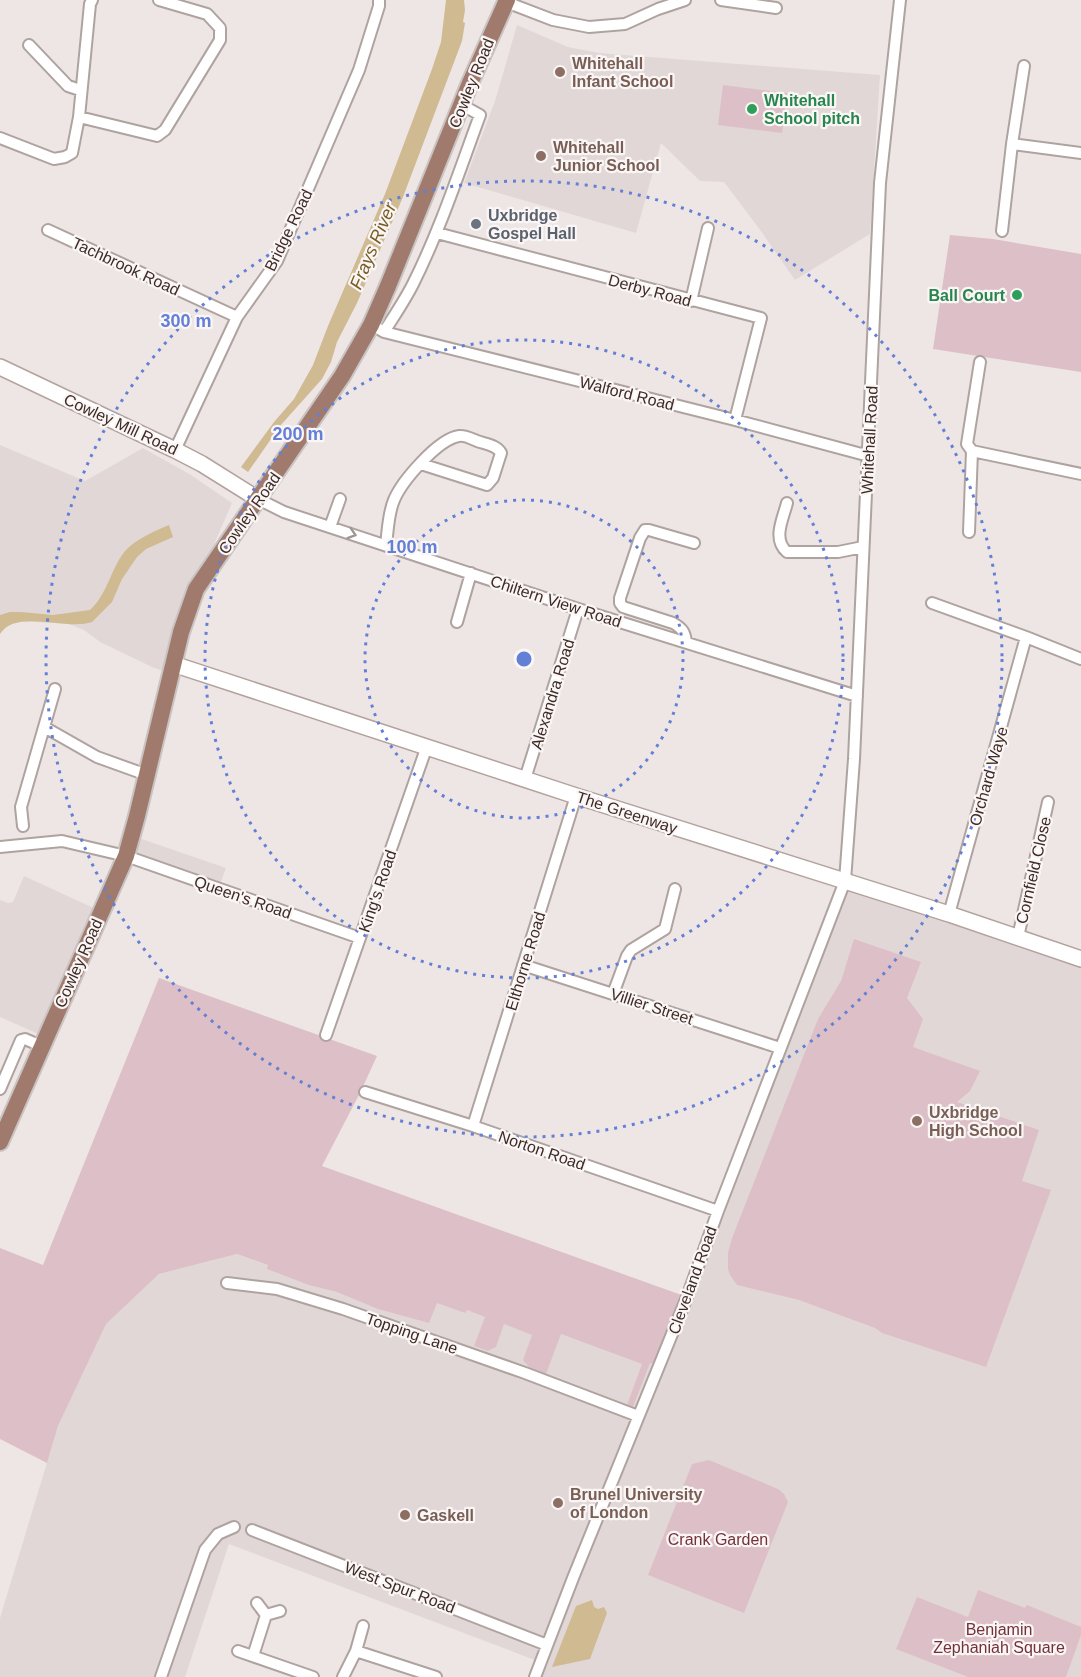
<svg xmlns="http://www.w3.org/2000/svg" width="1081" height="1677" viewBox="0 0 1081 1677" font-family="Arial,sans-serif">
	<style>
		.built { fill: #e2d7d7 }
		.green { fill: #ddc0c7 }
		.water { fill: #cfba91 }
		.lines { fill: none; stroke-linecap: round; stroke-linejoin: round }
		.street-casing { stroke: #afa3a0; stroke-width: 14 }
		.secondary-casing { stroke: #b3a29e; stroke-width: 18 }
		.primary-casing { stroke: #c9c4c2; stroke-width: 20 }
		.street { stroke: #fff; stroke-width: 10 }
		.secondary { stroke: #fff; stroke-width: 15 }
		.primary { stroke: #a07a6d; stroke-width: 16 }
		.oneway { stroke: #9f9592 }
		.ring { fill: none; stroke: #637fd6; stroke-width: 3; stroke-dasharray: 3 6 }
		.education-dot { fill: #8d6e63; stroke: #faf6f6; stroke-width: 2 }
		.leisure-dot { fill: #2e9e5b; stroke: #faf6f6; stroke-width: 2 }
		.worship-dot { fill: #6b7280; stroke: #faf6f6; stroke-width: 2 }
		.labels { text-anchor: middle; stroke-width: 4.5; stroke-linejoin: round; paint-order: stroke }
		.education-label { font-size: 16px; font-weight: bold; fill: #785e54; stroke: #faf6f6; text-anchor: start }
		.street-label { font-size: 16px; fill: #3f2b25; stroke: #faf6f6 }
		.leisure-label { font-size: 16px; font-weight: bold; fill: #27864d; stroke: #faf6f6; text-anchor: start }
		.worship-label { font-size: 16px; font-weight: bold; fill: #5b616d; stroke: #faf6f6; text-anchor: start }
		.park-label { font-size: 16px; fill: #743139; stroke: #faf6f6 }
		.water-label { font-size: 18px; font-style: italic; fill: #785c22; stroke: #faf6f6 }
		.centre { fill: #637fd6; stroke: #faf6f6; stroke-width: 3 }
		.ring-label { font-size: 18px; text-anchor: middle; font-weight: bold; fill: #637fd6; stroke: #faf6f6; stroke-width: 4.5; stroke-linejoin: round; paint-order: stroke }
	</style>
	<rect width="100%" height="100%" fill="#eee6e5"/>
	<path class="built" d="M517 25 568 47 599 53 880 75 870 234 795 280 758 227 724 182 700 181 661 143 636 233 464 183 495 101Z
		M0 445 85 481 143 448 191 475 232 503 195 588 169 673 154 668 100 642 84 630 69 624 20 621 23 612H21L0 615Z
		M133 836 226 868 219 887 128 855Z
		M24 876 98 910 43 1036 0 1017V900L8 903 13 902Z
		M845 881 1081 959V1677H535L540 1662 229 1544 185 1677H0V1618L58 1426 105 1324 159 1274 237 1254 268 1265 477 1300 659 1366Z"/>
	<path class="green" d="M723 85 787 93 782 133 718 125Z
		M950 235 993 239 1081 254V372L933 349Z
		M854 939 921 962 907 998 923 1019 913 1047 980 1071 970 1091 957 1102 1039 1130 1022 1181 1051 1190 986 1367 882 1333 875 1328 799 1300 737 1285 730 1275 728 1269V1253L732 1238 818 1019 841 981Z
		M159 978 377 1056 361 1091 322 1166 687 1297 659 1366 650 1363 633 1407 627 1405 642 1364 561 1334 546 1374 529 1367 523 1360 532 1335 504 1324 496 1347 488 1351 474 1346 485 1317 467 1310 465 1313 437 1303 429 1323 378 1309 337 1292 309 1285 267 1269 268 1265 237 1254 159 1274 106 1324 58 1426 47 1463 0 1439V1248L43 1265Z
		M709 1460 778 1489 784 1494 788 1502 744 1613 648 1575 692 1464Z
		M978 1590 1025 1608 1027 1605 1081 1627V1635L1066 1677H968L896 1649 917 1597 968 1617Z"/>
	<path class="water" d="M446 0H464L465 10 463 22 465 23 462 41 403 197 357 303 337 342 331 362 322 379 280 426 248 472 241 467 274 422 294 399 313 365 328 326 385 194 432 69 441 42Z
		M169 525 173 537 146 549 137 557 122 579 112 602 92 622C66 631 16 608 0 634V615L10 612H21L53 615 90 610C108 594 111 566 127 549 138 538 155 531 169 525Z
		M592 1600 594 1607 598 1609 604 1607 607 1613 590 1659 552 1667 576 1606Z"/>
	<g class="lines">
		<defs>
			<path id="street" d="M721 0 776 8
				M506 2 553 20 589 27 625 24 658 9 685 0
				M29 45 68 86 80 90
				M1024 66 1012 144 1081 153
				M79 117 157 136 165 130 220 40V28L207 14 159 0
				M0 138 54 159 65 157 72 153 79 117 90 4 92 0
				M48 230 237 317
				M1002 231 1012 144
				M437 233 761 318 735 420
				M691 301 708 228
				M379 329 384 332C394 316 405 300 413 284 440 230 459 172 480 115L462 105
				M384 332 735 420 869 456
				M980 362 967 444 972 451 1081 474
				M175 450 237 317 277 261 359 70 379 6V0
				M258 499 284 512 578 609 857 696
				M787 503C783 519 772 539 787 552H838L863 547
				M330 527 340 499
				M969 532 972 451
				M386 545C388 530 388 514 394 500 402 481 438 439 459 436 465 435 472 439 477 441 485 444 497 445 501 453L493 478 487 485 421 464
				M932 603 1026 637 949 914
				M457 622 471 573
				M1026 637 1081 659
				M686 642C685 632 682 628 673 623L623 607 620 603V598L640 538 645 530H649L694 543
				M46 728 97 757 147 775
				M525 779 578 609
				M23 826 21 807 55 689
				M0 847 62 841 126 856 360 938
				M1018 937 1048 802
				M523 965 780 1048
				M613 994 627 956 631 950 665 929 675 889
				M326 1035 427 746
				M0 1089 21 1040 25 1039 41 1046
				M365 1092 473 1126 718 1211
				M473 1126 576 796
				M227 1283 277 1289 343 1309 525 1373 638 1416
				M252 1530 547 1645
				M266 1615 280 1611
				M238 1651 313 1677
				M356 1651 363 1626
				M253 1656 266 1615 257 1603
				M161 1677 205 1550 218 1534 234 1527
				M343 1677 356 1651 436 1677
				M535 1677 573 1578 687 1297 718 1211 845 881 854 759 880 183 900 0"/>
			<path id="secondary" d="M0 367 175 450 202 464 258 499
				M173 664 576 796 949 914 1081 959"/>
			<path id="primary" d="M0 1142 126 856 137 816 181 632 196 589 342 376 371 325 388 286 470 83 507 0"/>
		</defs>
		<use href="#street" class="street-casing"/>
		<use href="#secondary" class="secondary-casing"/>
		<use href="#primary" class="primary-casing"/>
		<use href="#street" class="street"/>
		<use href="#secondary" class="secondary"/>
		<use href="#primary" class="primary"/>
	</g>
	<defs><path id="oneway-chevron" d="M-2-3.5L2.5 0L-2 3.5" fill="none" stroke-width="1.6" stroke-linecap="round" stroke-linejoin="round" transform="scale(1.5)"/></defs>
	<use class="oneway" href="#oneway-chevron" transform="translate(352 534) rotate(18)"/>
	<g class="ring">
		<circle cx="524" cy="659" r="159"/>
		<circle cx="524" cy="659" r="319"/>
		<circle cx="524" cy="659" r="478"/>
	</g>
	<g class="education-dot">
		<circle cx="560" cy="72" r="6"/>
		<circle cx="541" cy="156" r="6"/>
		<circle cx="917" cy="1121" r="6"/>
		<circle cx="558" cy="1503" r="6"/>
		<circle cx="405" cy="1515" r="6"/>
	</g>
	<g class="leisure-dot">
		<circle cx="752" cy="109" r="6"/>
		<circle cx="1017" cy="295" r="6"/>
	</g>
	<circle class="worship-dot" cx="476" cy="224" r="6"/>
	<g class="labels">
		<g class="education-label">
			<text x="572" y="69">Whitehall<tspan x="572" dy="18">Infant School</tspan></text>
			<text x="553" y="153">Whitehall<tspan x="553" dy="18">Junior School</tspan></text>
			<text x="929" y="1118">Uxbridge<tspan x="929" dy="18">High School</tspan></text>
			<text x="570" y="1500">Brunel University<tspan x="570" dy="18">of London</tspan></text>
			<text x="417" y="1521">Gaskell</text>
		</g>
		<g class="street-label">
			<text transform="translate(471 83) rotate(-68)" y="6">Cowley Road</text>
			<text transform="translate(288 230) rotate(-64)" y="6">Bridge Road</text>
			<text transform="translate(126 266) rotate(25)" y="6">Tachbrook Road</text>
			<text transform="translate(650 290) rotate(15)" y="6">Derby Road</text>
			<text transform="translate(627 393) rotate(14)" y="6">Walford Road</text>
			<text transform="translate(121 424) rotate(25)" y="6">Cowley Mill Road</text>
			<text transform="translate(869 440) rotate(-87)" y="6">Whitehall Road</text>
			<text transform="translate(249 513) rotate(-55)" y="6">Cowley Road</text>
			<text transform="translate(556 601) rotate(18)" y="6">Chiltern View Road</text>
			<text transform="translate(552 694) rotate(-73)" y="6">Alexandra Road</text>
			<text transform="translate(988 776) rotate(-74)" y="6">Orchard Waye</text>
			<text transform="translate(627 812) rotate(18)" y="6">The Greenway</text>
			<text transform="translate(1033 870) rotate(-77)" y="6">Cornfield Close</text>
			<text transform="translate(377 891) rotate(-71)" y="6">King's Road</text>
			<text transform="translate(243 897) rotate(19)" y="6">Queen's Road</text>
			<text transform="translate(525 961) rotate(-73)" y="6">Elthorne Road</text>
			<text transform="translate(78 963) rotate(-66)" y="6">Cowley Road</text>
			<text transform="translate(652 1006) rotate(18)" y="6">Villier Street</text>
			<text transform="translate(542 1150) rotate(19)" y="6">Norton Road</text>
			<text transform="translate(692 1280) rotate(-70)" y="6">Cleveland Road</text>
			<text transform="translate(412 1333) rotate(19)" y="6">Topping Lane</text>
			<text transform="translate(400 1587) rotate(21)" y="6">West Spur Road</text>
		</g>
		<g class="leisure-label">
			<text x="764" y="106">Whitehall<tspan x="764" dy="18">School pitch</tspan></text>
			<text x="1005" y="301" text-anchor="end">Ball Court</text>
		</g>
		<g class="worship-label">
			<text x="488" y="221">Uxbridge<tspan x="488" dy="18">Gospel Hall</tspan></text>
		</g>
		<g class="park-label">
			<text x="718" y="1545">Crank Garden</text>
			<text x="999" y="1635">Benjamin<tspan x="999" dy="18">Zephaniah Square</tspan></text>
		</g>
		<g class="water-label">
			<text transform="translate(373 246) rotate(-67)" y="6">Frays River</text>
		</g>
	</g>
	<circle cx="524" cy="659" r="9" class="centre"/>
	<g class="ring-label">
		<text x="186" y="327">300 m</text>
		<text x="298" y="440">200 m</text>
		<text x="412" y="553">100 m</text>
	</g>
</svg>
